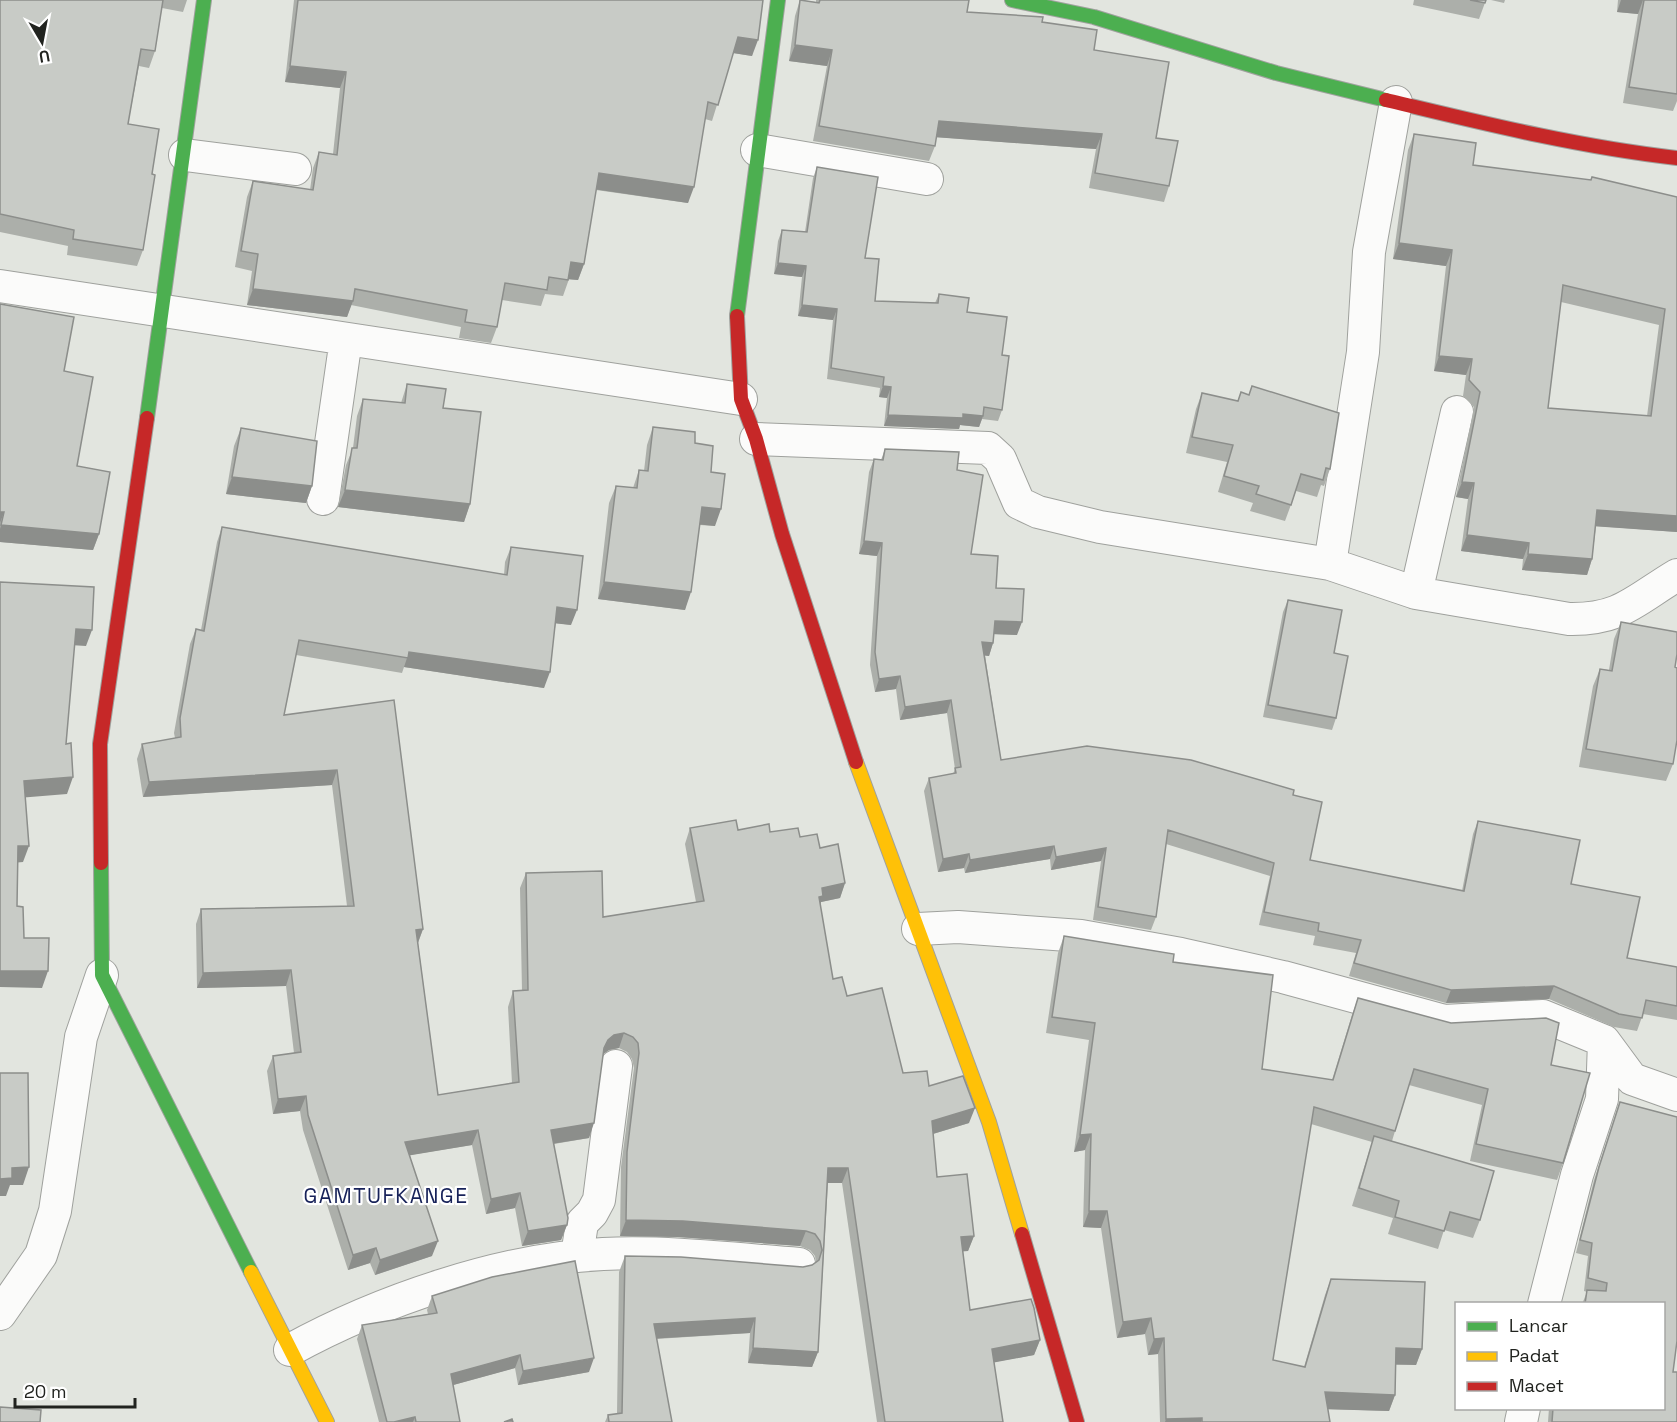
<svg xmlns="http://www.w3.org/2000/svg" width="1677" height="1422" viewBox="0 0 1677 1422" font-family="'Space Grotesk',sans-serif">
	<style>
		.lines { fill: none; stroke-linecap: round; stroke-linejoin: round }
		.street-casing { stroke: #9fa19d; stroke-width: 34 }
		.fast-casing { stroke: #9fa19d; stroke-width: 16 }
		.slow-casing { stroke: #9fa19d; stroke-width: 16 }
		.jam-casing { stroke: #9fa19d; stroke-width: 16 }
		.street { stroke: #fbfbfa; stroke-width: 32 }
		.fast { stroke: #4caf50; stroke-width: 14 }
		.slow { stroke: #ffc107; stroke-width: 14 }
		.jam { stroke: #c62828; stroke-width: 14 }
		.wall { fill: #acafaa; fill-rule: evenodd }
		.shaded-wall { fill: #8c8e8b }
		.building { fill: #c8cbc6; stroke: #8c8e8b; stroke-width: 1.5; fill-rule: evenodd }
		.labels { text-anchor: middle; stroke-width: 4.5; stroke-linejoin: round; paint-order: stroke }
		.quarter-label { font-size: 21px; letter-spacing: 1.5px; fill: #172259; stroke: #fff }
	</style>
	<rect width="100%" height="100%" fill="#e2e5df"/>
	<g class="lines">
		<defs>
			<path id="street" d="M757 150 927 179
				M185 155 295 169
				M0 286 741 399
				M756 439 988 448 1000 459 1019 503 1038 512 1100 527 1330 564 1416 593 1569 619C1621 620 1635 600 1677 575
				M323 499 346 339
				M1330 564 1363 352 1369 252 1396 102
				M1416 593 1457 412
				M918 929 958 927 1081 936 1181 954 1283 977 1444 1021 1543 1016 1604 1041
				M577 1256 582 1223 592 1213 599 1200 616 1066
				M1544 1304 1577 1175 1602 1099 1604 1041 1632 1079 1677 1095
				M0 1314 41 1255 55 1211 81 1037 102 975
				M290 1350C379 1301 501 1259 603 1254 668 1251 734 1259 799 1264
				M1521 1422 1524 1408"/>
			<path id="fast" d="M1012 0 1094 17 1276 73 1386 100
				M737 316 778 0
				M147 418 204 0
				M101 863 102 975 251 1272"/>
			<path id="slow" d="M856 762 989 1122 1022 1234
				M251 1272 327 1422"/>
			<path id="jam" d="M1386 100C1482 123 1579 147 1677 158
				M737 316 741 399 756 439 782 534 856 762
				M101 863 100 744 147 418
				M1022 1234 1077 1422"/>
		</defs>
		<use href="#street" class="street-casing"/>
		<use href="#fast" class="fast-casing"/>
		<use href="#slow" class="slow-casing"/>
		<use href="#jam" class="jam-casing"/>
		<use href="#street" class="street"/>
		<use href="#fast" class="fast"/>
		<use href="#slow" class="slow"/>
		<use href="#jam" class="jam"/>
	</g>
	<path class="wall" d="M0 0H187L183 12 162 8 155 51 149 68 139 66 128 124 152 174 143 250 137 266 67 255 68 246 0 232Z
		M294 0H763L752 56 733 53 712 121 705 119 688 203 596 190 584 264 578 280 569 279 563 296 545 294 541 306 502 300 497 327 491 343 459 338 461 327 351 305 347 317 247 305 252 271 235 267 247 197 253 181 310 190 313 168 319 152 333 154 340 88 285 82Z
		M800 0 816 2V0H969L967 12 1042 22 1094 50 1156 138 1169 186 1164 202 1089 188 1096 149 936 137 935 146 929 161 813 141 827 66 789 61 795 16Z
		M1414 0H1486L1479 19 1413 5Z
		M1491 0H1505L1504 3Z
		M1618 0H1677V101L1673 111 1623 103 1638 14 1617 12Z
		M1414 134 1473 165 1677 197V532L1596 526 1592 559 1587 575 1522 570 1523 559 1461 551 1468 499 1456 497 1474 407 1463 396 1466 375 1434 371 1446 266 1393 259 1408 150ZM1561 302 1659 325 1647 416 1548 408Z
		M817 167 865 258 875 301 935 303 939 294 967 312 1002 355V410L998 421 982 419 979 427 960 425 959 429 884 426 887 398 879 397 880 388 827 379 833 320 798 316 802 277 774 274 778 241 782 230 805 232 813 178Z
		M0 304 64 371 77 466 99 534 93 550 0 542Z
		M407 384 443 408 470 504 464 522 338 507 346 465 353 448 357 416 363 399 401 403Z
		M1252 386 1330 469 1324 486 1321 485 1317 497 1296 491 1285 521 1250 511 1253 503 1218 492 1227 462 1186 453 1196 409 1202 393 1237 401 1249 394Z
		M653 427 695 443 711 472 715 526 700 525 685 610 598 599 609 503 616 486 633 488 639 470 644 471 647 445Z
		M241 428 312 486 306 503 226 494 234 446Z
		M885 449 957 470 971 554 996 588 1017 635 994 634 993 643 989 656 985 655 1001 760 1293 795 1310 860 1462 891 1473 834 1478 821 1571 884 1627 958 1677 967V1020L1643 1014 1637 1031 1614 1027 1549 999 1446 1003 1349 976 1356 953 1313 945 1315 936 1259 925 1270 876 1166 844 1156 917 1151 930 1093 920 1101 861 1051 870 1050 859 965 873 964 868 938 872 924 791 929 778 953 774 955 769 947 713 900 720 896 689 875 692 870 665 877 556 859 554 869 472 874 459 881 460Z
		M222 527 504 575 505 562 511 547 571 625 556 623 544 688 404 667 402 673 296 655 284 715 394 700 423 929 418 943 438 1095 512 1083 508 1007 513 991H522L520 888 526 873 603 917 696 902 685 844 690 828 770 832 800 837 820 848 845 883 840 898 821 902 820 905 833 979 847 996 903 1073 929 1086 969 1123 933 1134 937 1177 974 1236 968 1251H963L970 1310 1040 1340 1034 1355 994 1362 1003 1422H877L842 1183H828L818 1352 812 1367 748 1363 750 1333 656 1339 672 1422H605L608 1415 617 1414 619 1272 625 1256 803 1267 812 1265 816 1262 815 1256 810 1250 800 1246 678 1237 620 1236 621 1167 634 1068 632 1059 627 1052 619 1048 609 1050 603 1054 589 1138 554 1144 567 1225 561 1240 522 1246 515 1208 486 1214 472 1145 410 1155 432 1256 375 1275 370 1263 348 1270 303 1130 300 1111 273 1114 267 1071 273 1056 294 1053 286 986 197 988 196 924 201 909 347 906 332 785 143 797 137 759 142 744 175 738 174 733 190 644 196 629 201 630 217 542Z
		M1288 600 1334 653 1336 718 1332 730 1263 717 1283 612Z
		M1621 622 1675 667 1673 764 1666 781 1579 767 1593 686 1600 669 1609 670 1614 639Z
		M1064 936 1173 962 1262 1069 1332 1080 1352 1015 1358 998 1551 1065 1563 1163 1557 1180 1470 1161 1482 1105 1409 1085 1392 1141 1480 1220 1473 1238 1444 1230 1438 1249 1388 1234 1393 1218 1352 1206 1372 1142 1311 1124 1273 1360 1304 1367 1325 1295 1331 1279 1422 1349 1416 1365H1396L1395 1395 1389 1411 1328 1409 1330 1422H1160L1158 1354 1148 1355 1145 1334 1117 1338 1101 1228 1083 1227 1085 1150 1074 1152 1089 1040 1046 1033 1058 953Z
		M1620 1102 1677 1117V1341L1673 1372H1677V1422H1548L1549 1408H1664V1304H1582L1587 1292 1584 1291 1588 1256 1576 1253 1594 1180Z
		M432 1296 589 1372 518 1385 515 1368 453 1385 460 1422H379L357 1339 362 1325 428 1314 427 1310Z"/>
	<path class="shaded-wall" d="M1621 0H1643L1638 14 1617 12Z
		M738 37 758 40 752 56 733 53Z
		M795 45 832 50 827 66 789 61Z
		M290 66 346 72 340 88 285 82Z
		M939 121 1102 134 1096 149 933 137Z
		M599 173 694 187 688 203 593 189Z
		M1399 243 1452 250 1446 266 1393 259Z
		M571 262 584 264 578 280 565 279Z
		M778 263 806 266 802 277 774 274Z
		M253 289 353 301 347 317 247 305Z
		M802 305 837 309 833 320 798 316Z
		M1439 356 1472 359 1466 375 1434 371Z
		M883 386 891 387 887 398 879 397Z
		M963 414 983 416 979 427 960 425 959 429 884 426 888 415Z
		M232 477 312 486 306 503 226 494Z
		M1462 482 1474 483 1468 499 1456 497Z
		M345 490 470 504 464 522 338 507Z
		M702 507 721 509 715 526 695 524Z
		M1597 510 1677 516V532L1591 526Z
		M0 512H4L0 523Z
		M1 525 99 534 93 550 0 542V529Z
		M1467 535 1529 543 1523 559 1461 551Z
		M864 541 882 543 877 556 859 554Z
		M1528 554 1592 559 1587 575 1522 570Z
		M604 582 691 592 685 610 598 599Z
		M557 607 577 610 571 625 552 623Z
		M995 621 1022 622 1017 635 990 634Z
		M76 629 92 630 86 646 70 645Z
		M982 642 993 643 989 656 978 655Z
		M409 652 550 672 544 688 404 667Z
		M900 676 896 689 875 692 879 679Z
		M951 700 947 713 900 720 905 707Z
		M337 770 332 785 143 797 149 782Z
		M73 777 67 794 18 798 24 781Z
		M18 846H29L23 862 12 863Z
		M1054 846 1050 859 965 873 970 860Z
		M1106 848 1101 861 1051 870 1056 857Z
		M969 854 964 868 938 872 943 859Z
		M845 883 840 898 821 902 818 912H813L822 888Z
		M423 929 417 945 416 930Z
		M291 970 286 986 197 988 203 973Z
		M0 971H48L42 988 0 987Z
		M1554 986 1549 999 1446 1003 1451 990Z
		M624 1033 619 1048 609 1050 602 1055 598 1063 608 1040 614 1035Z
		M306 1096 300 1111 273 1114 278 1099Z
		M975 1108 969 1123 926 1136 932 1121Z
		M594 1123 589 1138 545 1145 551 1130Z
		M478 1130 472 1145 400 1157 405 1142Z
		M1091 1134 1085 1150 1074 1152 1080 1135Z
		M29 1167 23 1185H10L6 1196H0V1179L12 1168Z
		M828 1168H848L842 1183H823Z
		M520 1193 515 1208 486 1214 491 1199Z
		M1089 1211H1107L1101 1228 1083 1227Z
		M626 1220 683 1221 806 1231 800 1246 678 1237 620 1236Z
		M567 1225 561 1240 522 1246 528 1231Z
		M974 1236 968 1251 956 1252 961 1237Z
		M438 1241 432 1256 375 1275 380 1260Z
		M376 1248 370 1263 348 1270 353 1255Z
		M755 1318 750 1333 648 1339 654 1324Z
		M1151 1318 1145 1334 1117 1338 1123 1322Z
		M1164 1338 1158 1354 1148 1355 1154 1339Z
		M1040 1340 1034 1355 986 1364 992 1349Z
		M753 1348 818 1352 812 1367 748 1363Z
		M1396 1348 1422 1349 1416 1365 1390 1364Z
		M520 1355 515 1368 446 1387 451 1374Z
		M594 1358 589 1372 518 1385 523 1371Z
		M1325 1392 1395 1395 1389 1411 1319 1409Z
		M415 1417 413 1422H394Z
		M1202 1418 1201 1422H1165L1166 1419Z"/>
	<path class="building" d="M0 0H163L155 51 141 49 128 124 159 129 152 174 155 175 143 250 73 239 74 230 0 214Z
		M298 0H763L758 40 738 37 718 105 708 102 694 187 599 173 584 264 571 262 568 280 549 277 547 290 505 283 497 327 465 322 467 310 355 289 353 301 253 289 258 254 241 251 253 181 313 190 319 152 337 155 346 72 290 66Z
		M800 0 819 3 820 0H969L967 12 1043 17 1042 22 1097 30 1094 50 1169 62 1156 138 1178 141 1169 186 1095 173 1102 134 939 121 935 146 819 126 832 50 795 45Z
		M1470 0H1486L1485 3Z
		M1644 0H1677V94L1629 87Z
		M1414 134 1476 143 1473 165 1591 180 1592 177 1677 197V516L1597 510 1592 559 1528 554 1529 543 1467 535 1474 483 1462 482 1480 392 1469 380 1472 359 1439 356 1452 250 1399 243ZM1563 285 1665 309 1651 416 1548 408Z
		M817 167 878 177 865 258 879 259 875 301 938 303 939 294 969 298 967 312 1007 317 1002 355 1009 356 1002 410 984 407 983 416 963 414V418L888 415 891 387 883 386 884 377 831 368 837 309 802 305 806 266 778 263 782 230 807 232Z
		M0 304 74 317 64 371 93 377 77 466 110 472 99 534 1 525 4 512H0Z
		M407 384 446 389 443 408 481 412 470 504 345 490 352 448H357L363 399 405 403Z
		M1252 386 1339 413 1330 469 1326 468 1323 480 1301 474 1291 505 1256 494 1259 486 1224 476 1233 445 1192 437 1202 393 1238 401 1241 392 1249 395Z
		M653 427 695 432V443L713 446 711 472 725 474 721 509 702 507 691 592 604 582 616 486 637 488 639 470 648 471Z
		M241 428 317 441 312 486 232 477Z
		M885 449 959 452 957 470 983 475 971 554 998 556 996 588 1024 589 1022 622 995 621 993 643 982 642 1001 760 1087 746 1191 760 1294 790 1293 795 1322 802 1310 860 1464 891 1478 821 1580 840 1571 884 1640 897 1627 958 1677 967V1006L1646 1000 1642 1018 1619 1014 1554 986 1451 990 1354 963 1361 940 1318 931 1319 923 1264 912 1274 863 1168 830 1156 917 1098 907 1106 848 1056 857 1054 846 970 860 969 854 943 859 929 778 956 773 955 768 961 767 951 700 905 707 900 676 879 679 875 652 882 543 864 541 874 459 883 460Z
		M222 527 507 575 511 547 583 556 577 610 557 607 550 672 409 652 408 658 299 640 284 715 394 700 423 929 416 930 438 1095 519 1082 513 991 528 990 526 873 602 871 603 917 704 901 690 828 736 820 738 830 769 824 770 832 798 828 800 837 817 834 820 848 838 844 845 883 822 888 823 896 819 897 833 979 842 977 847 996 882 988 903 1073 927 1071 929 1086 963 1076 975 1108 932 1121 937 1177 967 1174 974 1236 961 1237 970 1310 1031 1299 1034 1308 1040 1340 992 1349 1003 1422H885L848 1168H828L818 1352 753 1348 755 1318 654 1324 672 1422H609L608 1415 622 1413 625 1256 681 1257 803 1267 812 1265 819 1260 822 1250 820 1241 815 1234 806 1231 683 1221 626 1220 627 1152 639 1053 638 1043 633 1037 624 1033 614 1035 608 1040 604 1048 594 1123 551 1130 568 1218 567 1225 528 1231 520 1193 491 1199 478 1130 405 1142 438 1241 380 1260 376 1248 353 1255 308 1115 306 1096 278 1099 273 1056 301 1052 291 970 203 973 201 909 354 906 337 770 149 782 142 744 181 737 180 718 196 629 204 631Z
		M0 582 94 587 92 630 76 629 66 744 71 743 73 777 24 781 29 846H18L17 906 23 907 24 938H49L48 971H0Z
		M1288 600 1342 610 1334 653 1348 656 1336 718 1268 705Z
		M1621 622 1677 632V654L1675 667 1677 668V740L1673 764 1586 749 1600 669 1612 671Z
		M1064 936 1174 954 1173 962 1273 975 1262 1069 1333 1080 1358 998 1451 1023 1546 1018 1559 1023 1551 1065 1590 1073 1563 1163 1476 1144 1488 1089 1414 1069 1395 1131 1314 1107 1273 1360 1305 1367 1331 1279 1425 1282 1422 1349 1396 1348 1395 1395 1325 1392 1330 1422H1202V1418L1166 1419 1164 1338 1154 1339 1151 1318 1123 1322 1107 1211H1089L1091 1134 1080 1135 1095 1023 1052 1017Z
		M0 1073H28L29 1167 12 1168V1178L0 1179Z
		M1620 1102 1677 1117V1341L1673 1372H1677V1422H1552L1553 1408H1664V1304H1585L1587 1290 1606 1291 1607 1283 1588 1278 1592 1243 1580 1240 1599 1167Z
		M1374 1136 1494 1171 1480 1220 1450 1212 1444 1231 1395 1217 1399 1201 1359 1188Z
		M575 1261 594 1358 523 1371 520 1355 451 1374 460 1422H416L415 1417 394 1422H387L362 1325 437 1313 432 1296 492 1277Z
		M0 1407 41 1410 40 1422H0Z
		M512 1419 513 1422H504Z"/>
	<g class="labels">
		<g class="quarter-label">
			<text x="386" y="1203">GAMTUFKANGE</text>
		</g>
	</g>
	<rect x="1455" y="1302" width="210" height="108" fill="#ffffff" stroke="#a6a7a5" stroke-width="1.5"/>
	<rect x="1467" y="1322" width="30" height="9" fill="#4caf50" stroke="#a6a7a5" stroke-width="1.5"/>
	<text x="1509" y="1332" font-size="18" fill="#21231f">Lancar</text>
	<rect x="1467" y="1352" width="30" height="9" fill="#ffc107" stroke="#a6a7a5" stroke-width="1.5"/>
	<text x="1509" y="1362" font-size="18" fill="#21231f">Padat</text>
	<rect x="1467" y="1382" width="30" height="9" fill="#c62828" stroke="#a6a7a5" stroke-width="1.5"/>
	<text x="1509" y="1392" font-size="18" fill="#21231f">Macet</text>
	<g transform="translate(42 42) rotate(170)" stroke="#ffffff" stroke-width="4.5" paint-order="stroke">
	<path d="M0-4.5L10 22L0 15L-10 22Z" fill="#21231f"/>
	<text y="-9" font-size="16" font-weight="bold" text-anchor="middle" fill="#21231f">U</text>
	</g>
	<path d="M15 1398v9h120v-9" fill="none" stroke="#21231f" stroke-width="3"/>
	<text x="24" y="1398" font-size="18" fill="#21231f" stroke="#ffffff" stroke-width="4.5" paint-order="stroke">20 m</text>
</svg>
